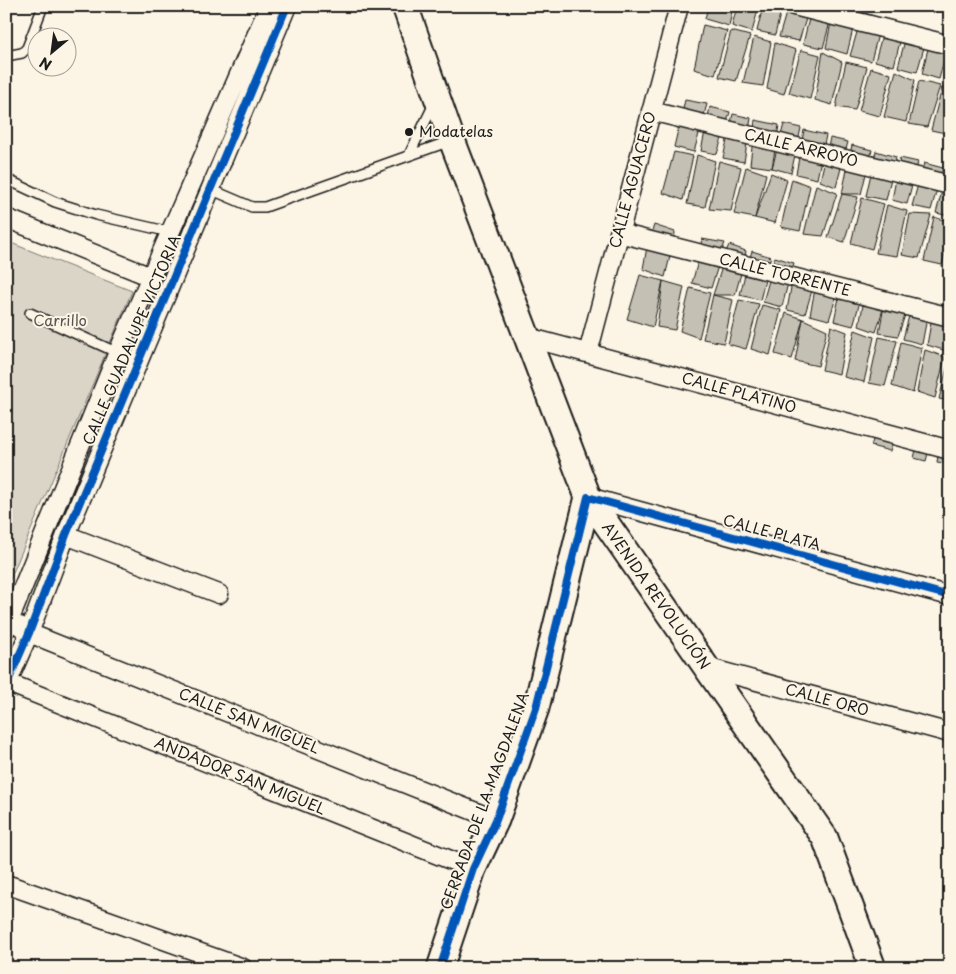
<svg xmlns="http://www.w3.org/2000/svg" width="956" height="974" viewBox="0 0 956 974" font-family="'Playpen Sans',sans-serif">
	<style>
		.green { fill: #dbd5c8; stroke: #7c7872 }
		.building { fill: #c4c0b3; stroke: #1c1c1c }
		.lines { fill: none; stroke-linecap: round; stroke-linejoin: round }
		.lane-casing { stroke: #1c1c1c; stroke-width: 12 }
		.street-casing { stroke: #1c1c1c; stroke-width: 21 }
		.secondary-casing { stroke: #1c1c1c; stroke-width: 29 }
		.lane { stroke: #fcf5e5; stroke-width: 9 }
		.street { stroke: #fcf5e5; stroke-width: 18 }
		.secondary { stroke: #fcf5e5; stroke-width: 25 }
		.cycleway-casing { stroke: #fcf5e5; stroke-width: 11 }
		.cycleway { stroke: #0057b8; stroke-width: 8 }
		.poi-dot { fill: #1c1c1c; stroke: #fcf5e5; stroke-width: 2 }
		.labels { text-anchor: middle; stroke-width: 4; stroke-linejoin: round; paint-order: stroke }
		.poi-label { font-size: 15px; fill: #1c1c1c; stroke: #fcf5e5; text-anchor: start }
		.street-label { font-size: 15px; fill: #1c1c1c; stroke: #fcf5e5 }
		.park-label { font-size: 15px; fill: #555450; stroke: #fcf5e5 }
	</style>
	<rect width="100%" height="100%" fill="#fcf5e5"/>
	<filter id="ink" filterUnits="userSpaceOnUse"><feTurbulence type="fractalNoise" baseFrequency=".02" numOctaves="2"/><feDisplacementMap in="SourceGraphic" scale="10" xChannelSelector="R" yChannelSelector="G"/><feConvolveMatrix kernelMatrix="1 2 1 2 8 2 1 2 1" color-interpolation-filters="sRGB"/></filter>
	<g filter="url(#ink)">
		<path class="green" d="M6 241 132 291 6 589Z"/>
		<path class="building" d="M708 6H733L729 26 705 19Z
			M737 6H759L752 32 732 26Z
			M763 6H782L775 35 757 31Z
			M788 6H810L799 41 779 37Z
			M812 6 834 7 823 48 803 44Z
			M834 7 838 9 857 12 847 54 826 48Z
			M863 12 882 19 871 61 850 56Z
			M886 21 904 25 894 66 875 61Z
			M703 25 727 31 715 75 694 69Z
			M909 25 929 30 917 72 898 67Z
			M731 31 750 36 736 81 719 77Z
			M754 37 771 42 763 86 743 83Z
			M775 43 796 50 784 94 767 89Z
			M929 44 947 49 939 79 922 74Z
			M801 50 820 55 810 99 789 93Z
			M823 52 842 62 832 105 815 100Z
			M950 54V81L946 80Z
			M846 62 867 67 855 110 836 107Z
			M871 68 891 74 880 116 859 111Z
			M896 71 915 80 906 122 884 117Z
			M919 81 940 86 927 127 909 124Z
			M942 88 950 89V134L931 130Z
			M685 100 707 104 694 152 674 147Z
			M710 107 730 112 717 154 701 151Z
			M733 114 751 118 744 162 723 158Z
			M755 120 779 125 772 168 750 165Z
			M784 124 801 128 791 173 772 168Z
			M804 130 826 135 817 179 796 174Z
			M830 138 848 142 836 187 820 181Z
			M852 145 872 150 861 194H842Z
			M876 151 896 157 886 200 866 196Z
			M674 152 693 156 683 200 663 193Z
			M697 155 715 161 705 207 687 204Z
			M900 158 918 162 907 204 892 200Z
			M719 161 741 167 731 211 709 209Z
			M924 163 943 168 931 210 912 206Z
			M746 167 766 174 755 218 734 214Z
			M948 169H950V216L936 213Z
			M771 173 787 180 775 223 755 218Z
			M792 179 810 186 800 231 781 227Z
			M816 185 837 193 823 236 804 234Z
			M842 194 858 197 844 242 828 237Z
			M862 198 884 204 872 249 851 243Z
			M887 205 907 211 897 256 876 253Z
			M910 214 931 215 919 258 902 255Z
			M934 217 950 222V234L942 265 924 261Z
			M654 225 675 232 674 242 650 237Z
			M702 239 725 243 720 255 700 248Z
			M729 245 746 251 744 260 725 254Z
			M647 247 671 252 665 277 643 269Z
			M752 251 771 257 767 266 749 261Z
			M700 254 719 263 711 288 692 283Z
			M775 257 794 263 791 272 770 268Z
			M722 267 742 270 735 295H713Z
			M746 270 766 276 760 300 740 295Z
			M640 275 663 281 653 327 627 319Z
			M770 277 788 283 782 307 763 302Z
			M663 281 684 287 675 330 657 327Z
			M792 282 813 287 805 314 787 310Z
			M690 288 710 293 699 338 680 331Z
			M815 289 837 294 829 320 810 315Z
			M840 293 861 298 853 326 834 321Z
			M713 295 733 300 724 343 703 339Z
			M739 300 759 304 746 349 728 344Z
			M864 300 884 306 876 332 859 326Z
			M762 305 781 310 770 355 751 349Z
			M884 306 906 312 898 336 879 333Z
			M910 312 927 318 922 344 903 339Z
			M786 313 803 319 792 359 775 354Z
			M932 317 950 322V339L947 351 927 345Z
			M803 319 827 330 818 366 795 361Z
			M831 326 847 332 839 374 822 370Z
			M855 330 874 337 864 382 844 377Z
			M879 337 897 341 885 386 869 383Z
			M901 342 922 348 913 393 892 386Z
			M925 350 945 357 935 398 917 392Z
			M950 356V401L939 399Z
			M897 427 890 451 871 446 875 434Z
			M920 434 932 437 926 461 914 458Z
			M941 439 948 441 944 463 937 462Z"/>
		<g class="lines">
			<defs>
				<path id="lane" d="M6 56 22 53 27 48 43 6
					M409 155 434 104
					M6 179 55 202 96 215 170 232
					M210 189 252 207H265L450 141
					M30 313 138 362"/>
				<path id="street" d="M794 6 950 45
					M651 111 950 185
					M6 218 151 277
					M619 233 950 317
					M527 337 950 450
					M588 353 679 6
					M588 497 950 596
					M66 535 219 594
					M20 626 29 633 496 820
					M6 629 118 352 269 6
					M705 667 950 733
					M6 682 473 869
					M6 686 29 633 66 535 287 6
					M6 884 243 968"/>
				<path id="secondary" d="M405 6 452 140 588 497 825 838 873 968
					M440 968 473 869 496 820 536 708 588 497"/>
			</defs>
			<use href="#lane" class="lane-casing"/>
			<use href="#street" class="street-casing"/>
			<use href="#secondary" class="secondary-casing"/>
			<use href="#lane" class="lane"/>
			<use href="#street" class="street"/>
			<use href="#secondary" class="secondary"/>
			<defs>
				<path id="cycleway" d="M6 686 29 633 66 535 287 6
					M440 968 473 869 496 820 536 708 588 497 950 596"/>
			</defs>
			<use href="#cycleway" class="cycleway-casing"/>
			<use href="#cycleway" class="cycleway"/>
		</g>
	</g>
	<circle class="poi-dot" cx="409" cy="132" r="5"/>
	<g class="labels">
		<g class="poi-label">
			<text x="419" y="137">Modatelas</text>
		</g>
		<g class="street-label">
			<text transform="translate(801 148) rotate(14)" y="5">CALLE ARROYO</text>
			<text transform="translate(633 180) rotate(-75)" y="5">CALLE AGUACERO</text>
			<text transform="translate(785 275) rotate(14)" y="5">CALLE TORRENTE</text>
			<text transform="translate(132 340) rotate(-67)" y="5">CALLE GUADALUPE VICTORIA</text>
			<text transform="translate(739 393) rotate(15)" y="5">CALLE PLATINO</text>
			<text transform="translate(772 533) rotate(15)" y="5">CALLE PLATA</text>
			<text transform="translate(656 596) rotate(55)" y="5">AVENIDA REVOLUCIÓN</text>
			<text transform="translate(827 700) rotate(15)" y="5">CALLE ORO</text>
			<text transform="translate(249 721) rotate(22)" y="5">CALLE SAN MIGUEL</text>
			<text transform="translate(240 776) rotate(22)" y="5">ANDADOR SAN MIGUEL</text>
			<text transform="translate(485 801) rotate(-70)" y="5">CERRADA DE LA MAGDALENA</text>
		</g>
		<g class="park-label">
			<text x="60" y="326">Carrillo</text>
		</g>
	</g>
	<rect width="956" height="974" fill="none" stroke="#fcf5e5" stroke-width="25"/>
	<rect x="12" y="12" width="931" height="949" fill="none" stroke="#1c1c1c" stroke-width="2" filter="url(#ink)"/>
	<g transform="translate(52 52) rotate(209)"><circle r="24" fill="#fcf5e5" stroke="#a29e95"/>
	<path d="M0-4L9 19L0 12L-9 19Z" fill="#1c1c1c"/>
	<text y="-8" font-size="14" font-weight="bold" text-anchor="middle" fill="#1c1c1c">N</text>
	</g>
</svg>
